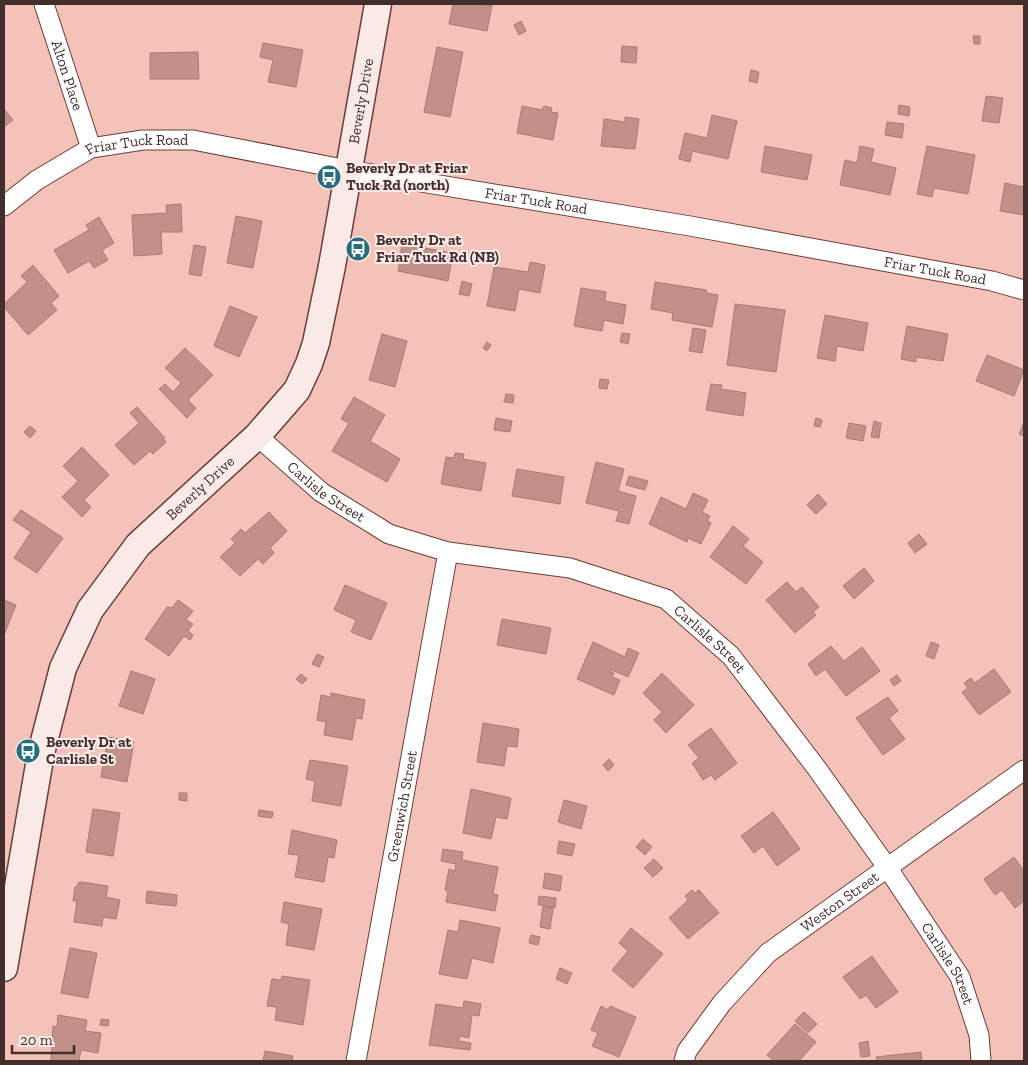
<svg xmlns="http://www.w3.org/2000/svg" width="1028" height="1065" viewBox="0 0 1028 1065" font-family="'Zilla Slab',serif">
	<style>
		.building { fill: #c19189; stroke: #a97a72 }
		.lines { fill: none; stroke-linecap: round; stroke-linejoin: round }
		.street-casing { stroke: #673e37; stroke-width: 21 }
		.secondary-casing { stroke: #673e37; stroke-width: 29 }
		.street { stroke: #fff; stroke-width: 19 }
		.secondary { stroke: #faeae7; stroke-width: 26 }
		.labels { text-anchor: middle; stroke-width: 4; stroke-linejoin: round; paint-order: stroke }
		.street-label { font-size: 15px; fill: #422e2b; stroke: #fcece9 }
		.poi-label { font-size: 15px; font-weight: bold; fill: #422e2b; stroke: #fcece9; text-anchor: start }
	</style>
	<rect width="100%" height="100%" fill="#f5c2b9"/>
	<path class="building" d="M453 4 492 5 487 31 449 24Z
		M521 21 526 31 519 35 514 25Z
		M973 36H980V44H974Z
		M263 43 303 50 296 87 268 82 273 60 260 57Z
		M622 46 637 47 636 63 621 62Z
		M437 47 463 52 450 117 424 112Z
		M198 52 199 79H150V53Z
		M751 70 759 72 757 83 749 81Z
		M986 96 1003 98 999 123 982 121Z
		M899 105 910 107 909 116 898 114Z
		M522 106 542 110 544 106 552 108 551 112 558 113 553 140 517 133Z
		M4 109 13 120 4 127Z
		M712 115 737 121 728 159 692 151 690 162 679 159 685 133 707 138Z
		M625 117 639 119 635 149 601 146 604 119 625 122Z
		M887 122 904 124 902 138 885 135Z
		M765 146 812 155 807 180 761 172Z
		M860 146 874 149 871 162 896 168 890 195 840 185 845 160 857 163Z
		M927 146 975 155 968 194 934 188 932 197 917 194Z
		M1005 183 1024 187V215L1000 211Z
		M181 204 182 232H161L162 254 134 256 132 215 167 213 166 205Z
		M236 216 262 221 253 268 227 263Z
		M99 217 114 243 102 250 108 260 94 268 89 261 68 273 54 250 89 230 86 225Z
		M402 244 453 253 448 281 398 271Z
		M194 245 206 247 201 276 189 274Z
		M530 262 545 265 540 293 519 289 515 311 487 306 494 267 528 272Z
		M33 265 59 296 51 303 57 310 28 335 4 307V304L27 282 21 276Z
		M462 281 472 284 469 296 459 294Z
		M655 282 706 290 707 293 718 295 712 327 672 320 673 313 651 309Z
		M581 288 606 292 605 301 626 305 623 324 604 320 602 331 574 326Z
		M735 304 785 310 776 372 727 365Z
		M230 306 257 317 239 357 214 346Z
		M825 315 868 323 863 351 837 346 835 361 817 358Z
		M907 326 948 334 943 361 916 357V362L901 359Z
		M693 328 706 330 702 353 689 351Z
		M622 333 630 334 628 344 620 342Z
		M382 334 407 341 395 387 369 380Z
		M487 342 491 345 487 351 483 348Z
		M185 348 213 375 188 400 196 408 187 418 159 389 165 384 173 392 181 383 165 368Z
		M987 355 1024 370 1014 396 976 381Z
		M600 379 609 380 607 389 599 388Z
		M711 384 722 385 721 389 746 393 743 416 706 410Z
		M506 394 514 395 513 403 504 402Z
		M354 397 385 415 370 441 400 459 387 482 332 451 349 423 341 419Z
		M137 407 165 438 163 439 166 442 153 454 150 451 134 465 115 445 139 423 130 413Z
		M496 418 512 421 510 432 494 430Z
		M816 418 822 420 820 427 814 426Z
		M874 421 881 423 879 438 871 437Z
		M1024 422V436L1019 434Z
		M849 423 866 426 863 441 846 438Z
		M30 426 36 431 30 438 24 432Z
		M82 447 109 475 84 500 91 507 82 517 62 497 78 481 63 466Z
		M455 453 464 454 463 459 486 463 481 491 441 484 446 457 454 458Z
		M596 462 624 469 618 491 636 496 629 524 616 521 619 511 586 503Z
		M517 469 564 477 560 504 512 496Z
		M629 476 648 481 645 490 626 485Z
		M693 493 708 500 702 512 710 516 707 521 711 523 701 544 688 538 687 542 649 524 661 497 686 509Z
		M818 494 827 504 816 514 807 505Z
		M21 510 63 538 37 573 14 558 31 532 13 520Z
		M269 512 287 531 270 548 274 553 263 564 258 559 240 576 220 557 235 543 231 539 241 529 245 533Z
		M733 526 749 539 743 546 763 562 746 584 710 557Z
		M919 534 927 544 915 553 908 543Z
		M864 568 874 581 854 599 843 586Z
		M787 582 796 592 802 587 819 607 813 612 816 615 795 633 766 600Z
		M345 585 387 603 371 640 351 632 356 620 334 610Z
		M4 600 16 605 4 635Z
		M178 600 193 611 186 620 193 624 188 631 193 635 190 640 184 636 169 656 145 639 167 607 172 608Z
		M502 619 551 628 546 654 497 645Z
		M593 642 625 657 628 648 639 653 628 677 612 670 610 672 614 673 612 677 620 680 614 695 577 679Z
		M931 642 939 645 934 659 926 656Z
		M831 646 844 661 862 647 880 671 846 696 825 669 816 676 808 664Z
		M317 654 324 657 319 667 312 664Z
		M994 669 1011 692 979 715 962 692 968 688 964 683 971 678 975 683Z
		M131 671 155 679 143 714 119 706Z
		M662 673 694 705 666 733 654 720 662 712 643 693Z
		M301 674 307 679 302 684 296 679Z
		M897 675 901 681 894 686 890 680Z
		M331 693 365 700 362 719 356 718 352 740 324 735 326 722 317 720 321 695 331 697Z
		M888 697 898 711 889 718 905 739 883 755 856 718Z
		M483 723 519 729 517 747 507 746 504 766 477 762Z
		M711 728 737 763 715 780 711 775 703 780 692 763 699 758 688 745Z
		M108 737 134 742 127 782 101 777Z
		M609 759 614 765 608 771 603 765Z
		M310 760 348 766 341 806 312 801 315 781 306 779Z
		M471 789 511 798 507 819 496 817 491 839 463 833Z
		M179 793H187V801L179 800Z
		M564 800 587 806 581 829 558 822Z
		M93 809 120 813 113 856 86 852Z
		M259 810 273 812 272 818 258 816Z
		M773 812 800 849 777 866 763 846 754 853 741 836Z
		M292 830 337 840 334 858 328 857 324 882 295 877 299 855 288 854Z
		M643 839 652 847 645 855 636 847Z
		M559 841 575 844 572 856 557 853Z
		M443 849 463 852 462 860 498 867 493 894 498 895 495 911 446 902 448 891 445 890 449 869 455 871 456 864 441 861Z
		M1014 857 1024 871V901L1015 908 1002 890 995 895 984 879Z
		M654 859 663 868 653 877 644 868Z
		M545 873 562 876 560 891 543 888Z
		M81 882 108 886 106 897 120 900 116 919 103 917 102 926 74 922 77 901H73L75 887H77L78 883Z
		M692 890 695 893 699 890 719 913 688 939 669 918 688 900 685 896Z
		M147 891 177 895 176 906 146 903Z
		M539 896 556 898 555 908 544 906 553 909 550 929 540 927 543 905H538Z
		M284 902 322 909 314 950 286 945 289 924 281 922Z
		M460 920 500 928 493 963 472 958 467 979 439 974 448 930 458 932Z
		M631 928 663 954 633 988 612 970 628 951 619 943Z
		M531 935 540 937 538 945 529 943Z
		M70 948 97 953 88 998 61 993Z
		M872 956 898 992 876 1008 866 995 860 999 843 977Z
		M560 968 572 973 567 984 556 979Z
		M282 976 310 980 303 1025 275 1020 277 1007 267 1006 272 979 281 980Z
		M464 1001 481 1004 479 1016 472 1015 469 1038 460 1036 459 1041 471 1043 470 1050 429 1045 436 1004 463 1008Z
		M601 1006 608 1010 610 1006 636 1017 619 1057 592 1046 598 1033 591 1030Z
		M804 1012 817 1024 808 1033 795 1021Z
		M58 1015 87 1020 85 1031 101 1033 98 1053 81 1050 79 1061H51L53 1026 57 1027Z
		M101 1019 109 1020 108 1026 100 1025Z
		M795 1024 816 1042 799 1061H774L767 1055Z
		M868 1041 870 1056 861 1057 859 1043Z
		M265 1051 293 1056 292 1061H263Z
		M921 1052 922 1061H877L876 1057Z"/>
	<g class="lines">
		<defs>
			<g id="street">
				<path id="s1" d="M44 4 91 148"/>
				<path id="s2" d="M4 206 37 180 91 148 143 140H193L348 170 690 226 992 281 1024 290"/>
				<path id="s3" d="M257 436 321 492 389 534 448 552 570 568 666 599 731 656 815 766 887 867 960 977 979 1035 981 1061"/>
				<path id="s4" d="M356 1061 448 552"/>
				<path id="s5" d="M684 1061 687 1051 722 1003 768 953 1024 770"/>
			</g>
			<g id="secondary">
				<path id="s6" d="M4 968 41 753 63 668 90 610 138 545 257 436 297 390 309 364 316 343 332 266 378 4"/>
			</g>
		</defs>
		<use href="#street" class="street-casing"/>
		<use href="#secondary" class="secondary-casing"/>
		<use href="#street" class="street"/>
		<use href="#secondary" class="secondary"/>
	</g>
	<defs>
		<symbol id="bus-disc" viewBox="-11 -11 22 22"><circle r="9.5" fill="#256d79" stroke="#fcece9"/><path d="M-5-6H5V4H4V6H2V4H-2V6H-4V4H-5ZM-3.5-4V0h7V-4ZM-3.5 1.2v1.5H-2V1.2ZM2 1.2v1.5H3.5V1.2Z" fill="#fff"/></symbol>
	</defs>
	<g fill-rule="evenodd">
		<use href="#bus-disc" x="315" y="163" width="28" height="28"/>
		<use href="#bus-disc" x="344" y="235" width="28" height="28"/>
		<use href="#bus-disc" x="14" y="737" width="28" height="28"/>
	</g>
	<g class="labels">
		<g class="street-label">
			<text dy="5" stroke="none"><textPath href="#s1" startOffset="75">Alton Place</textPath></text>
			<text dy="5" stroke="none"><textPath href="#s6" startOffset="970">Beverly Drive</textPath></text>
			<text dy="5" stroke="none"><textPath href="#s2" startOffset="151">Friar Tuck Road</textPath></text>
			<text dy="5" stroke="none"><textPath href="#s2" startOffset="556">Friar Tuck Road</textPath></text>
			<text dy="5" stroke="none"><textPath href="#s2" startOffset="961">Friar Tuck Road</textPath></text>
			<text dy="5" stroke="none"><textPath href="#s6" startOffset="535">Beverly Drive</textPath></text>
			<text dy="5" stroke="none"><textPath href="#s3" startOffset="89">Carlisle Street</textPath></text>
			<text dy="5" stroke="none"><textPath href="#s3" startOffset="510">Carlisle Street</textPath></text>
			<text dy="5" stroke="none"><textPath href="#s4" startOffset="259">Greenwich Street</textPath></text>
			<text dy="5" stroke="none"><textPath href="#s5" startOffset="226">Weston Street</textPath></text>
			<text dy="5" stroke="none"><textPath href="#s3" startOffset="914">Carlisle Street</textPath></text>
		</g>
		<g class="poi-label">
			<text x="346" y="173">Beverly Dr at Friar<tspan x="346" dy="17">Tuck Rd (north)</tspan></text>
			<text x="376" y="245">Beverly Dr at<tspan x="376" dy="17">Friar Tuck Rd (NB)</tspan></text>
			<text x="46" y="747">Beverly Dr at<tspan x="46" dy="17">Carlisle St</tspan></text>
		</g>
	</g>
	<rect width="1028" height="1065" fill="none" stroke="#422e2b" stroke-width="10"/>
	<path d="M12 1045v8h62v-8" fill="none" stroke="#422e2b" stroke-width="2.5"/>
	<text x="20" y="1045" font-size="15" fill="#422e2b" stroke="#fcece9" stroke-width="4" paint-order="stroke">20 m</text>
</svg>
